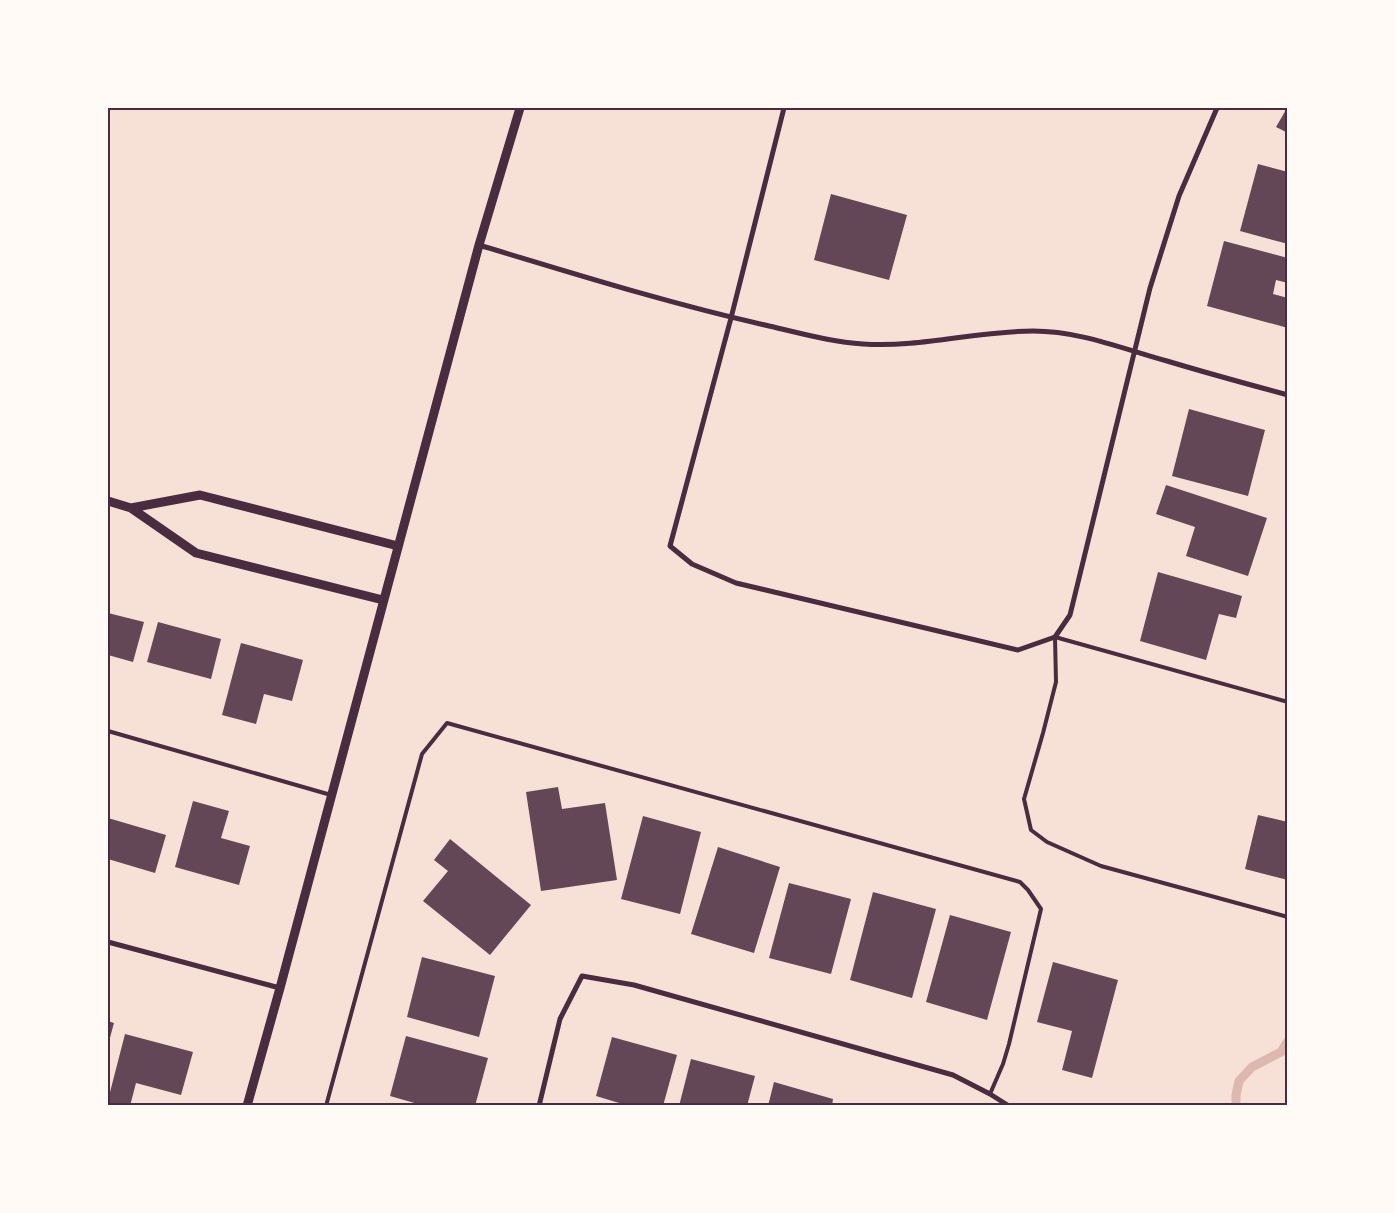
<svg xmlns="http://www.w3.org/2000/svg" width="1395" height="1213" viewBox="0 0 1395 1213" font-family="Arial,sans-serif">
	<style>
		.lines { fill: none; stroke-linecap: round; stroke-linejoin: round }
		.stream { stroke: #dcb8b0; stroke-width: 9 }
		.building { fill: #644757 }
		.service { stroke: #4a2c40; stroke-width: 4 }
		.minor { stroke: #4a2c40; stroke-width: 5 }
		.tertiary { stroke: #4a2c40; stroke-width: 9 }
		.neatline { fill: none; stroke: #4a2c40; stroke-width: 2 }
	</style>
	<rect width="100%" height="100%" fill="#f7e1d7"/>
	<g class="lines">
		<path class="stream" d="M1236 1106V1095L1239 1081 1252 1067 1281 1052 1288 1041"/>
	</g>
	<path class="building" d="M1287 108H1288V133L1276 127Z
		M1258 164 1288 172V244L1240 231Z
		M831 194 907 215 889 280 814 260Z
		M1224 241 1288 258V283L1276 280 1273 294 1288 298V328L1207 306Z
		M1189 409 1265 430 1248 496 1172 476Z
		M1166 485 1267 518 1248 576 1186 556 1195 527 1156 514Z
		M1158 572 1242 596 1236 618 1219 614 1206 660 1140 641Z
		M108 613 144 622 133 662 108 655Z
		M158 622 221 639 211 679 147 662Z
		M241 643 303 660 292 701 264 694 256 724 222 715Z
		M558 787 562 809 605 803 617 880 541 891 526 792Z
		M193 801 229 811 221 838 250 846 239 885 175 867Z
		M1258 815 1288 822V880L1245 869Z
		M643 816 701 832 680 914 621 899Z
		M108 818 166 835 155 873 108 859Z
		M450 839 531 905 490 955 423 901 448 871 434 860Z
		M718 847 780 867 754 953 691 934Z
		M789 883 851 899 831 974 769 958Z
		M873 892 936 909 912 998 850 980Z
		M950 915 1011 932 987 1020 926 1002Z
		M422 957 495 976 479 1037 407 1017Z
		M1053 962 1118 980 1092 1078 1062 1070 1072 1031 1037 1022Z
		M108 1021 114 1023 108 1045Z
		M125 1034 193 1052 181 1095 136 1083 130 1106H108V1100Z
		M406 1036 488 1058 475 1106H425L390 1096Z
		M612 1037 677 1055 663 1106H629L596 1096Z
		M691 1059 755 1076 747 1106H679Z
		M774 1082 833 1099 832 1106H768Z"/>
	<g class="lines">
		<path class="service" d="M1288 702 1055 637 1056 682 1043 733 1024 799 1031 830 1047 842 1101 866 1288 917
			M108 731 331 795
			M326 1106 422 754 447 723 1020 882 1028 890 1041 909 1009 1044 1003 1064 990 1094"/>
		<path class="minor" d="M784 108 731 318 670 546 692 564 736 583 1018 650 1055 637 1070 615 1150 288 1179 196 1217 108
			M479 245C575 274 671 304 769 326 800 333 831 342 863 344 920 348 976 331 1033 331 1080 331 1123 349 1167 361 1207 373 1247 384 1288 395
			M108 942 280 988
			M539 1106 560 1019 582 976 634 985 953 1075 990 1094 1009 1106"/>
		<path class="tertiary" d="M108 501 131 508 196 553 383 600
			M131 508 200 495 398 546
			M247 1106 280 988 479 245 520 108"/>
	</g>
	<rect width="1395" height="1213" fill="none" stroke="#fffaf5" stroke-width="218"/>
	<rect x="109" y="109" width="1177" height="995" class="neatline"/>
</svg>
